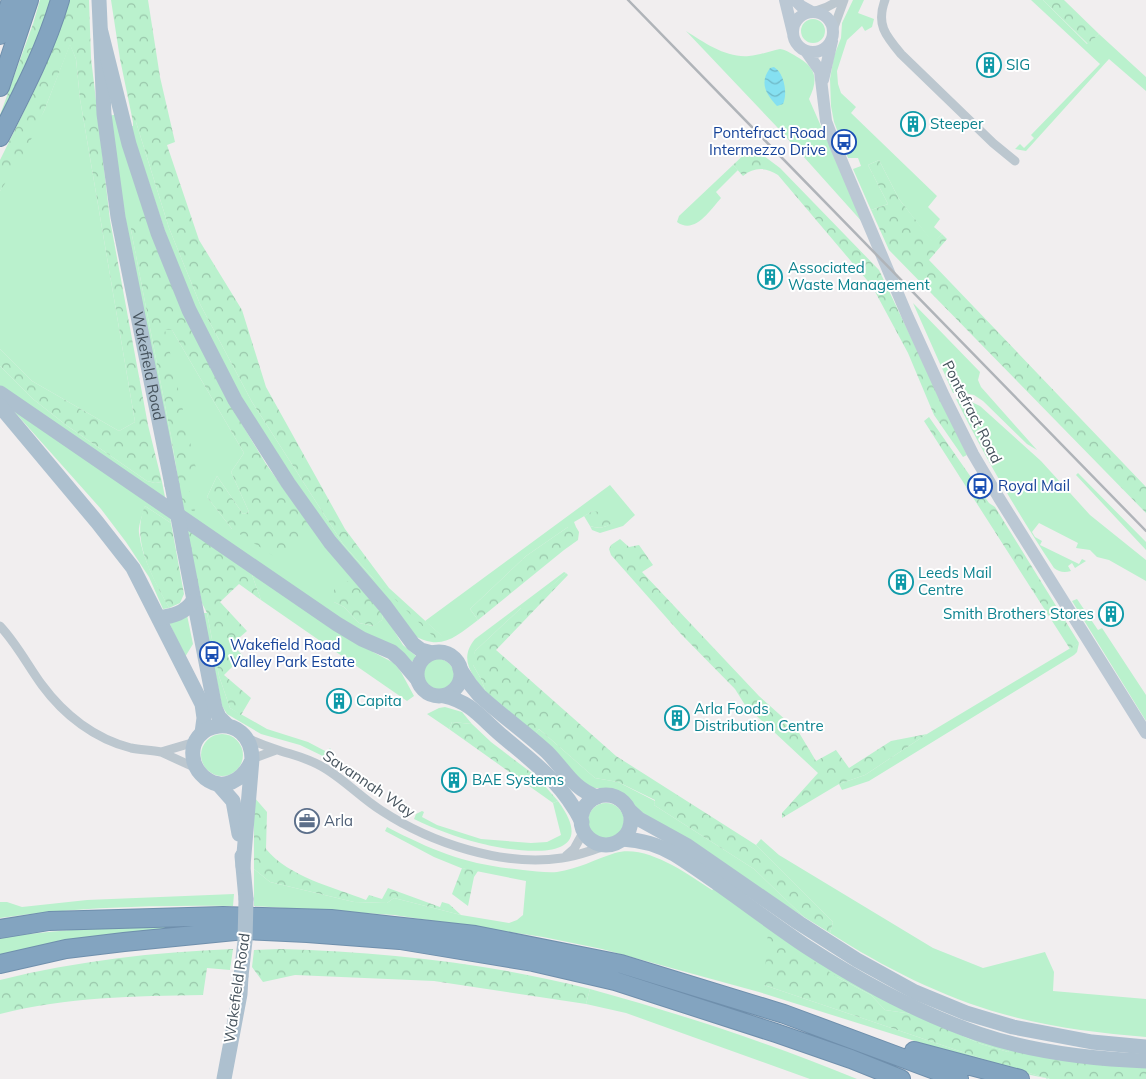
<svg xmlns="http://www.w3.org/2000/svg" width="1146" height="1079" viewBox="0 0 1146 1079" font-family="Mulish,sans-serif">
	<style>
		.green { fill: #baf1cd }
		.forest { fill: url(#forest-crowns) }
		.water { fill: url(#water-waves) }
		.lines { fill: none; stroke-linecap: round; stroke-linejoin: round }
		.motorway-casing { stroke: #6f8fac; stroke-width: 20 }
		.minor { stroke: #bcc7cf; stroke-width: 9 }
		.secondary { stroke: #bbc8d4; stroke-width: 12 }
		.primary { stroke: #adc0cf; stroke-width: 15 }
		.motorway { stroke: #83a4c0; stroke-width: 18 }
		.rail { stroke: #b0b4b9; stroke-width: 2.5 }
		.primary-bridge { stroke: #adc0cf; stroke-width: 15 }
		.labels { text-anchor: middle; stroke-width: 4; stroke-linejoin: round; paint-order: stroke }
		.culture-label { font-size: 15px; fill: #0d838f; stroke: #fff; text-anchor: start }
		.transit-label { font-size: 15px; fill: #164399; stroke: #fff; text-anchor: start }
		.street-label { font-size: 15px; fill: #46535d; stroke: #fff }
		.service-label { font-size: 15px; fill: #4e5e75; stroke: #fff; text-anchor: start }
	</style>
	<defs>
		<pattern id="forest-crowns" width="20" height="18" patternUnits="userSpaceOnUse" patternTransform="scale(1.25)"><rect width="20" height="18" fill="#baf1cd"/><path d="M2 6a3 3 0 1 1 6 0M12 15a3 3 0 1 1 6 0" fill="none" stroke="#99c6aa"/></pattern>
		<pattern id="water-waves" width="16" height="10" patternUnits="userSpaceOnUse" patternTransform="scale(1.25)"><rect width="16" height="10" fill="#85e0f1"/><path d="M0 5q4-4 8 0t8 0" fill="none" stroke="#6fb8c6"/></pattern>
	</defs>
	<rect width="100%" height="100%" fill="#f1eeef"/>
	<path class="green" d="M853 0H864L858 13 874 19 872 27 865 31 862 26 847 40 837 71 838 84 841 93 856 107 851 113 937 196 928 207 940 219 934 227 942 234 933 243 899 199 879 160 868 165 888 204 871 210 853 169 861 166 858 158H848L834 122 831 106 830 79 834 56 841 38 842 23Z
		M1031 0H1043L1087 44 1099 34 1146 77V91L1109 59 1026 151 1015 149 1020 144 1024 148 1034 138 1031 135 1100 64Z
		M801 31a12 12 0 1 1 24 0a12 12 0 1 1-24 0Z
		M686 31C705 43 726 58 749 56 760 55 770 51 780 49 787 50 792 54 799 58 817 69 818 80 809 99L864 224 777 127Z
		M70 44 76 59 80 99 135 422 119 431 32 381 0 349V191L44 111Z
		M117 114 145 216 131 230 171 436 178 484 134 272 109 116Z
		M133 122H136L169 228 200 304 252 402 343 544 372 577 443 637 425 621 610 485 635 515 623 526 600 533 592 530 590 526C600 529 605 528 613 522L593 511 574 522 576 527H568L526 556 470 609 478 620C456 636 442 652 413 635L348 557 252 420 183 285 130 126H133Z
		M733 165 738 170 716 192 721 198C710 210 695 235 677 222L679 216Z
		M913 303 980 372 978 380 981 387 1037 450 1027 444 983 401 974 395 964 393H953Z
		M164 330H172L244 453 231 472 249 512 243 514 217 476 207 497 232 529 311 527 353 578 334 602 344 607 359 623 373 626 382 620 383 613 403 645 416 656 412 662 355 630 184 515 182 504 188 490Z
		M0 366 33 399 66 425 147 481 155 483 162 482 166 502 0 387Z
		M963 398 980 406 1041 461 1090 515 1146 560V581L1109 560 1097 557 1090 550 1076 548 1078 543 1039 523 1032 532 1035 537 1042 541 1040 545 1079 564 1082 559 1086 561 1075 568 1072 563 1068 566 1071 571C1064 573 1059 572 1054 568 1017 512 986 459 956 399Z
		M12 409 170 516 171 523 145 506C143 514 138 525 139 533 142 559 157 585 169 608L163 609 149 577 126 542 101 509Z
		M1078 473 1146 542V550L1076 475Z
		M251 572 374 649 373 652 394 663 401 672 414 696 407 701 261 600Z
		M564 572 566 573 526 609 521 608 475 651 473 665 481 679 487 695C474 676 457 661 475 639Z
		M1077 599 1098 630 1102 628 1146 695V721L1072 601Z
		M203 613H207L219 676 230 708 267 729 308 742 327 752 330 748 333 753 329 759 300 745 261 734 227 714 222 706Z
		M187 615 193 644 185 657 168 620Z
		M1079 643 1077 652 1074 655 869 781 842 790 839 784 865 775 927 734Z
		M422 675a16 16 0 1 1 32 0a16 16 0 1 1-32 0Z
		M445 707 462 712 472 724 452 722 449 729 427 714 439 708Z
		M539 729 595 778 618 782 655 801 654 805 754 869 804 917 666 829 636 808 629 799 620 792 609 788H590L584 785 535 734Z
		M201 755a21 21 0 1 1 42 0a21 21 0 1 1-42 0Z
		M558 801C606 866 514 852 479 843 456 837 435 829 414 819L416 814 422 811 424 812 422 817 437 825 481 839 531 843 547 842 561 835 553 803Z
		M588 821a18 18 0 1 1 36 0a18 18 0 1 1-36 0Z
		M387 827C435 852 468 865 523 870 534 871 547 873 557 872 578 869 596 859 615 853 647 844 687 874 712 890L715 888 805 951 1011 1046 1008 1052 981 1044 913 1014 885 1010 871 995 837 977 764 985 998 1064 1050 1079 1007 1070 972 1059 759 992 602 949 543 937 394 915 254 906V869L270 882 354 902 387 903 394 898 461 915 509 923 517 920 523 915 526 881 461 868 434 857 385 831Z
		M761 839 779 855 933 948 983 968 1045 952 1054 972 1053 991 1146 999V1037C1098 1033 1049 1027 1003 1014 942 997 883 967 830 933L833 922 756 845Z
		M234 894 233 906C156 905 77 907 0 918V902H7L22 907 87 900Z
		M216 925 0 959V938C71 927 145 926 216 925Z
		M590 989C681 1014 769 1043 857 1079H810L626 1013 586 1004Z"/>
	<path class="forest" d="M40 0H55L0 129V115L33 24Z
		M69 0H89L91 58 110 220 148 425 162 482 155 483 147 481 66 425 33 399 0 366V349L32 381 119 431 135 422 80 99 76 59 70 45 44 111 24 155 0 191V160L40 79 51 52Z
		M111 0H148L160 77 175 142 167 145 199 240 242 310 266 387 345 529 389 588 443 637 437 640 372 577 343 544 252 402 200 304 169 228 136 122H133L120 59Z
		M1043 0H1064L1099 34 1088 44Z
		M750 149 760 153 780 168 879 270 967 455 963 457 934 415 908 353 872 286 778 175C766 167 754 167 743 176L733 165Z
		M879 160 899 199 933 242 942 234 947 239 929 260 1146 487V513L889 250 871 210 888 204 868 165Z
		M132 214 145 216 225 396 266 464 311 527 281 561 232 529 207 497 217 476 243 514 249 512 231 472 244 453 172 330H165L197 473 188 490 199 501 194 512 182 504 171 436 131 230Z
		M929 417 989 503 995 507 1079 643 1070 649 924 421Z
		M145 506 171 523 184 594 180 603 169 608C153 578 130 540 145 506Z
		M593 511 606 513 614 522C604 528 601 529 590 526L584 516Z
		M186 527 251 572 261 600 239 584 220 602 247 631 232 644 243 656 224 675 251 698 241 715 230 708 219 676 207 613 202 603Z
		M568 527H576L579 532 578 540 564 550 478 620 470 609 526 556Z
		M620 539 629 547 639 545 653 565 642 572 759 696 798 731 816 761 836 750 849 768 891 741 927 734 865 775 839 784 782 818V813L818 773 745 705 735 689 680 633 611 555 609 549 611 545Z
		M566 573 568 575 496 650 616 756 756 845 833 922 830 933 804 917 754 869 654 805 655 800 618 782 595 778 539 729 535 734 487 695 481 679 473 665V658L475 651 521 608H526Z
		M353 578 383 613 382 620 374 626 359 623 344 607 334 602V589Z
		M452 722 472 724 491 742 537 777 558 801 553 803 449 729Z
		M254 797 267 812 266 849C289 877 333 887 366 900L369 895 382 899 388 888 440 907 442 902 449 904 461 915 394 898 387 903 354 902 270 882 254 869Z
		M462 868 478 871 474 877 468 906 452 894Z
		M768 931 837 977 871 995 885 1010 913 1014 981 1044 1008 1052 1011 1046 1146 1067V1079H1050L998 1064 764 985Z
		M233 949 230 970 207 968 203 995C134 996 67 997 0 1014V980C76 961 155 952 233 949Z
		M281 949C384 952 489 963 590 989L586 1004 434 981 295 975 263 982 252 967 254 950Z"/>
	<path class="water" d="M774 67C784 73 788 93 783 104L777 106C766 94 759 83 770 68Z"/>
	<g class="lines">
		<defs>
			<path id="motorway" d="M0 35 11 0
				M0 87 29 0
				M0 137C23 92 46 48 60 0
				M0 929 49 921 223 916 331 919 475 935 621 964 784 1014 959 1079
				M0 964 66 949 124 942 245 930 307 933 400 940 533 962 615 981 776 1033 851 1059 901 1079
				M914 1051 1020 1079"/>
		</defs>
		<use href="#motorway" class="motorway-casing"/>
		<path class="minor" d="M885 0C876 24 885 35 901 54L993 143 1015 161
			M813 12 827 7 840 0
			M833 30 844 0
			M0 626C17 644 28 666 42 685 64 715 95 739 131 748 140 750 151 750 161 752
			M247 738C256 742 266 746 275 749 292 755 305 757 321 766 343 778 361 798 382 811 431 843 503 867 562 858 578 856 594 849 610 845
			M195 742 161 752 196 768
			M252 759 276 750
			M566 856 574 849 584 831"/>
		<path class="secondary" d="M785 0 793 33
			M795 0 801 6 812 12
			M793 32a20 20 0 1 1 40 0a20 20 0 1 1-40 0Z
			M806 51 820 71 826 121 835 145 907 315 944 396 973 454 999 498 1146 733
			M823 80 832 41"/>
		<g class="primary">
			<path id="s1" d="M99 0 104 114 118 217 172 485"/>
			<path d="M101 32 129 144 158 233 189 310 235 400 288 483 330 542 385 606 413 644 421 650 432 653"/>
			<path d="M0 393 337 624 362 639 392 652 400 659 417 679"/>
			<path d="M0 406 97 522 133 568 202 704 204 718 202 733"/>
			<path d="M184 549 215 708 219 717 227 725"/>
			<path d="M159 618C173 616 185 613 193 601"/>
			<circle cx="439" cy="674" r="22"/>
			<path d="M460 669 470 684 479 695C501 715 525 732 547 752 565 770 572 788 597 797"/>
			<path d="M444 696C471 702 481 718 501 735 534 763 562 782 582 822"/>
			<path d="M218 784 233 801 239 834"/>
			<circle cx="606" cy="820" r="25"/>
			<path d="M629 810 639 819 686 845 799 923 857 960 915 992 966 1013 1013 1027 1092 1042 1146 1047"/>
			<path d="M622 839C642 840 657 844 674 854 720 883 762 917 807 947 861 982 918 1013 979 1034 1032 1052 1090 1059 1146 1061"/>
			<path d="M242 856 246 899"/>
			<path d="M243 866 252 759C251 709 183 720 194 762 196 769 199 773 205 778 223 792 243 780 251 762"/>
			<path d="M224 1079 240 994 241 976"/>
		</g>
		<use href="#motorway" class="motorway"/>
		<path class="rail" d="M628 0 1146 531"/>
		<path class="primary-bridge" d="M172 485 184 549
			M241 976 245 941 246 899"/>
	</g>
	<defs>
		<symbol id="building-ring" viewBox="-11 -11 22 22"><circle r="9.5" fill="#fff" stroke="#0f9aa8" stroke-width="1.5"/><path d="M-4-6H4V6H1V3H-1V6H-4ZM-2.5-4.3h1.7v1.8h-1.7ZM.8-4.3h1.7v1.8H.8ZM-2.5-1h1.7V.8h-1.7ZM.8-1h1.7V.8H.8Z" fill="#0f9aa8"/></symbol>
		<symbol id="bus-ring" viewBox="-11 -11 22 22"><circle r="9.5" fill="#fff" stroke="#1a4fb4" stroke-width="1.5"/><path d="M-5-6H5V4H4V6H2V4H-2V6H-4V4H-5ZM-3.5-4V0h7V-4ZM-3.5 1.2v1.5H-2V1.2ZM2 1.2v1.5H3.5V1.2Z" fill="#1a4fb4"/></symbol>
		<symbol id="office-ring" viewBox="-11 -11 22 22"><circle r="9.5" fill="#fff" stroke="#5c6f8a" stroke-width="1.5"/><path d="M-6-3h4V-5.5h4V-3h4V5H-6ZM-1-4.5V-3h2v-1.5ZM-6 0V1H6V0Z" fill="#5c6f8a"/></symbol>
	</defs>
	<g fill-rule="evenodd">
		<use href="#building-ring" x="975" y="51" width="28" height="28"/>
		<use href="#building-ring" x="899" y="110" width="28" height="28"/>
		<use href="#bus-ring" x="830" y="128" width="28" height="28"/>
		<use href="#building-ring" x="756" y="263" width="28" height="28"/>
		<use href="#bus-ring" x="966" y="472" width="28" height="28"/>
		<use href="#building-ring" x="887" y="568" width="28" height="28"/>
		<use href="#building-ring" x="1097" y="600" width="28" height="28"/>
		<use href="#bus-ring" x="198" y="640" width="28" height="28"/>
		<use href="#building-ring" x="325" y="687" width="28" height="28"/>
		<use href="#building-ring" x="663" y="704" width="28" height="28"/>
		<use href="#building-ring" x="440" y="766" width="28" height="28"/>
		<use href="#office-ring" x="293" y="807" width="28" height="28"/>
	</g>
	<g class="labels">
		<g class="culture-label">
			<text x="1006" y="70">SIG</text>
			<text x="930" y="129">Steeper</text>
			<text x="788" y="273">Associated<tspan x="788" dy="17">Waste Management</tspan></text>
			<text x="918" y="578">Leeds Mail<tspan x="918" dy="17">Centre</tspan></text>
			<text x="1094" y="619" text-anchor="end">Smith Brothers Stores</text>
			<text x="356" y="706">Capita</text>
			<text x="694" y="714">Arla Foods<tspan x="694" dy="17">Distribution Centre</tspan></text>
			<text x="472" y="785">BAE Systems</text>
		</g>
		<g class="transit-label">
			<text x="826" y="138" text-anchor="end">Pontefract Road<tspan x="826" dy="17">Intermezzo Drive</tspan></text>
			<text x="998" y="491">Royal Mail</text>
			<text x="230" y="650">Wakefield Road<tspan x="230" dy="17">Valley Park Estate</tspan></text>
		</g>
		<g class="street-label">
			<text dy="5" stroke="none"><textPath href="#s1" startOffset="370">Wakefield Road</textPath></text>
			<text transform="translate(972 412) rotate(63)" y="5">Pontefract Road</text>
			<text transform="translate(369 784) rotate(34)" y="5">Savannah Way</text>
			<text transform="translate(237 988) rotate(-82)" y="5">Wakefield Road</text>
		</g>
		<g class="service-label">
			<text x="324" y="826">Arla</text>
		</g>
	</g>
</svg>
